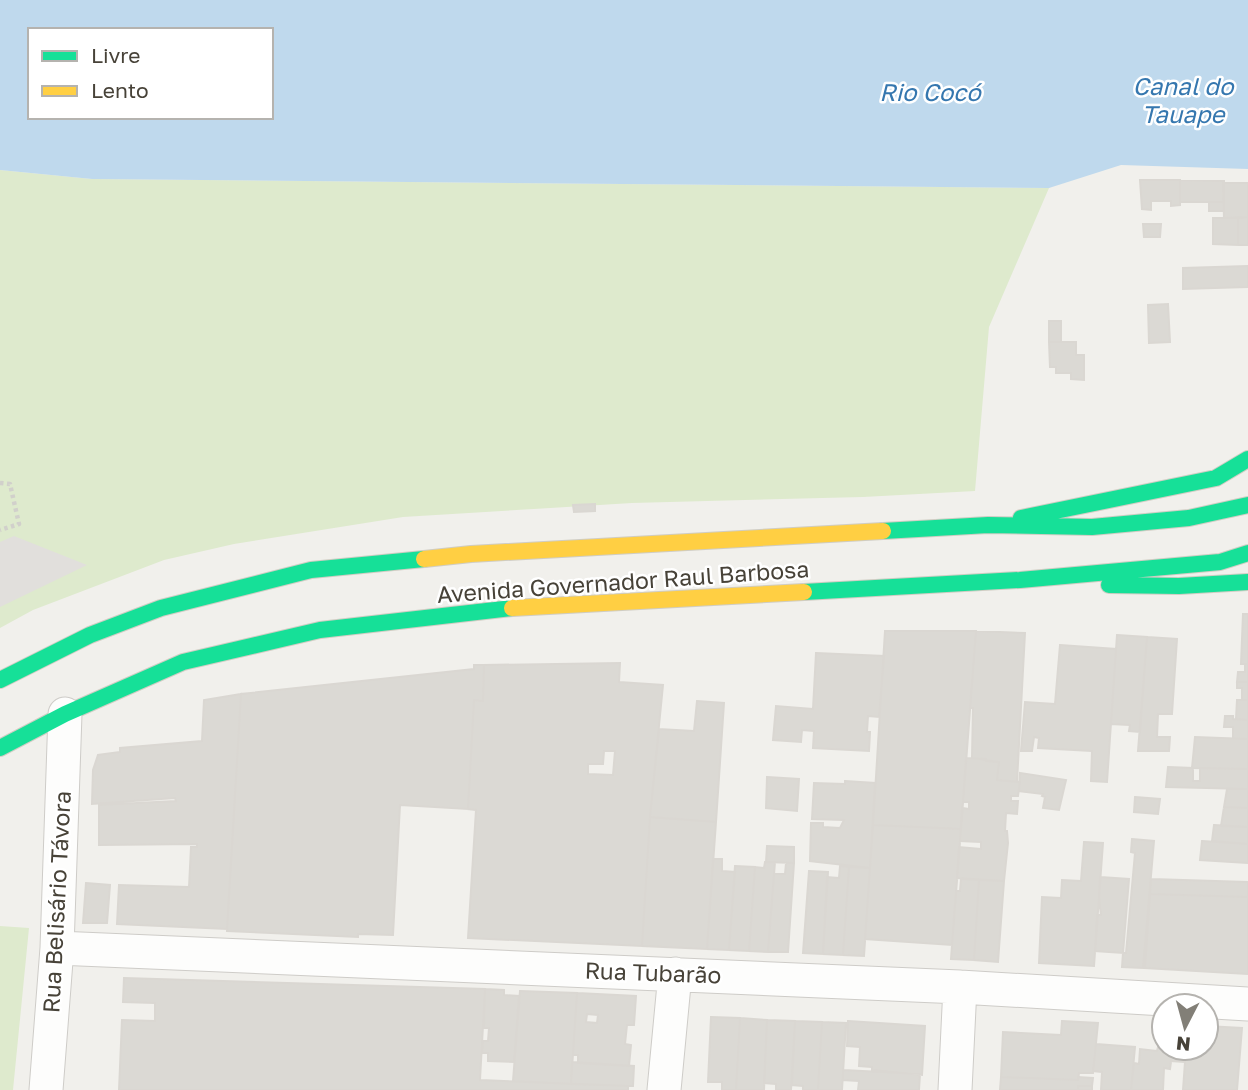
<svg xmlns="http://www.w3.org/2000/svg" width="1248" height="1090" viewBox="0 0 1248 1090" font-family="'Golos Text',sans-serif">
	<style>
		.green { fill: #deeacd }
		.parking { fill: #e1dfdc }
		.water { fill: #bfd9ed; fill-rule: evenodd }
		.building { fill: #dbd9d4; stroke: #dad7d2; stroke-width: 2; fill-rule: evenodd }
		.lines { fill: none; stroke-linecap: round; stroke-linejoin: round }
		.street-casing { stroke: #ceccc8; stroke-width: 35 }
		.fast-casing { stroke: #d0cdc3; stroke-width: 18 }
		.slow-casing { stroke: #d0cdc3; stroke-width: 18 }
		.path { stroke: #d1d0cb; stroke-width: 4.5; stroke-dasharray: 3.5 3.5; stroke-linecap: butt }
		.street { stroke: #fdfdfc; stroke-width: 33 }
		.fast { stroke: #16e098; stroke-width: 16 }
		.slow { stroke: #ffcf43; stroke-width: 16 }
		.labels { text-anchor: middle; stroke-width: 5; stroke-linejoin: round; paint-order: stroke }
		.street-label { font-size: 23px; fill: #474238; stroke: #fff }
		.water-label { font-size: 24px; font-style: italic; fill: #3577af; stroke: #fff }
	</style>
	<rect width="100%" height="100%" fill="#f1f0ec"/>
	<path class="green" d="M0 170 92 179 1049 188 989 327 975 491 863 497 632 503 403 517 234 544 164 560 33 610 0 628Z
		M0 926 29 928 13 1090H0Z"/>
	<path class="parking" d="M14 536 87 565 0 607V542Z"/>
	<path class="water" d="M0 0H1248V169L1121 165 1049 188 92 179 0 170ZM30 30H271V117H30Z"/>
	<path class="building" d="M1140 180H1180V205L1171 206V201H1151V210L1142 209Z
		M1180 180 1224 181V202H1180Z
		M1223 183H1248V217L1224 218Z
		M1209 202H1224V211H1209Z
		M1248 217V245H1238V218Z
		M1213 218H1238V245L1213 244Z
		M1143 224H1161L1160 237H1144Z
		M1248 266V287L1183 289V268Z
		M1168 304 1170 342 1149 343 1148 305Z
		M1049 321H1061V342H1049Z
		M1049 342H1076V355H1084V380L1071 379V373H1056V367H1050Z
		M595 504V511L574 512 573 505Z
		M1243 614H1248V664H1241Z
		M885 631H976L961 829 873 825Z
		M976 631 1025 633 1017 782 997 780 999 762 972 758 973 708H970Z
		M1117 635 1147 637 1140 732 1129 731 1130 725 1111 724Z
		M1147 637 1177 639 1172 714H1158L1157 737H1170L1169 751H1138Z
		M1060 645 1116 649 1107 782 1091 781 1092 751 1038 748 1039 738 1034 737 1032 751H1021L1025 702 1055 704Z
		M816 653 884 656 879 717 868 716 867 732H870L869 751 813 748 814 731 802 730 801 742 773 740 776 706 813 709Z
		M620 663 619 682 663 685 650 817 642 946 468 938 476 810 468 809 474 700 483 701 484 665ZM604 751H615L613 775 588 774V764H603Z
		M1245 664H1248V682H1237L1238 672H1245Z
		M474 665H484L483 701 474 700 468 809 400 805 393 935 358 934V937L227 931 241 694 474 669Z
		M1237 682H1248V700H1242V688H1237Z
		M241 694 227 929 117 924 119 885 189 887 191 847H197V844L99 845V805L176 801 175 798 92 804 93 770 98 755 120 752V748L202 741 204 700Z
		M1237 700H1248V720L1236 719Z
		M697 701 724 703 716 822 650 817 659 729 694 731Z
		M1225 716H1233V719L1248 720V739H1233V727H1224Z
		M1195 737 1248 739V769L1192 768Z
		M966 758 986 759V761L999 762 997 780 1020 782 1018 796H1011V801H1018L1017 814 1006 813 1005 831H1007L1008 843 1004 881 957 878 959 847 981 849V842L960 841 962 808 969 809V802H963Z
		M1168 767 1193 768V781H1200V768L1248 769V789L1166 787Z
		M1020 773 1066 780 1059 810 1043 808 1045 797 1042 796 1043 794 1019 791Z
		M767 777 799 779 797 811 766 808Z
		M845 781 875 783 870 868 810 861 811 823H823V827L840 828 844 820 812 819 814 783 845 784Z
		M1227 789H1248V808L1224 807Z
		M1135 797 1160 799 1158 814 1134 812Z
		M1224 807 1248 808V827L1221 826Z
		M650 817 716 822 707 949 642 946Z
		M873 825 961 829 952 945 865 939Z
		M1214 825 1248 827V844L1212 841Z
		M1132 839 1154 841 1143 968 1122 967 1123 953H1126L1135 853 1131 852Z
		M1202 841 1248 844V863L1200 860Z
		M1084 842 1103 843 1094 966 1039 963 1042 897 1061 898 1062 880 1081 881Z
		M767 846 794 847V863L766 862Z
		M713 859H722V871L735 872 729 950 707 949Z
		M765 862H775L768 952 749 951 755 867 764 868Z
		M786 863H794L788 952H768L774 874H785Z
		M735 866 755 867 749 951 729 950Z
		M840 866 849 867 843 955 823 954 827 877 839 878Z
		M849 867 870 868 864 956 843 955Z
		M809 871 828 872 823 954 803 953Z
		M1100 877 1129 879 1123 953 1095 951 1097 915H1101L1099 897Z
		M961 879 979 880 974 960 951 959 956 891H960Z
		M1151 879 1248 882V897L1150 894Z
		M979 880 1004 881 998 962 974 960Z
		M86 883 110 885 107 923H83Z
		M1150 894 1248 897V974L1145 968Z
		M124 978 485 989 480 1080 628 1086V1090H119L122 1020 155 1021V1003L123 1002Z
		M485 989 504 990V995L519 996 514 1062 488 1061V1053H482L483 1041H488L489 1028H484Z
		M520 991 577 993 571 1084 513 1081Z
		M577 993 636 996 634 1025H627L625 1044 631 1045 629 1066 578 1063V1055H573ZM587 1014 598 1015 597 1023 586 1022Z
		M711 1017 740 1018 736 1090H722V1082H708Z
		M740 1018 767 1020 764 1090H736Z
		M767 1020 795 1021 791 1090H776V1084L764 1083Z
		M795 1021 822 1022 818 1090H803V1086L792 1085Z
		M848 1021 925 1026 922 1075 872 1070V1067L859 1066 860 1047 847 1046Z
		M1062 1021 1098 1023 1093 1073H1079L1078 1080 1001 1077 1003 1032 1061 1035Z
		M822 1022 846 1023 842 1090H818Z
		M1206 1026 1242 1028 1237 1090H1183L1185 1062 1171 1061 1173 1048H1206Z
		M1096 1044 1135 1047 1131 1090H1101L1102 1072 1093 1071Z
		M1158 1047 1173 1048 1170 1069 1164 1068 1163 1090H1131L1134 1063 1139 1064 1140 1049 1157 1051Z
		M572 1062 634 1066 633 1086 571 1084Z
		M843 1070 920 1074 919 1090H858L859 1081 843 1080Z
		M1001 1077 1078 1080V1077L1093 1078 1092 1086H1078V1090H1000Z
		M1078 1086H1092V1090H1078Z"/>
	<g class="lines">
		<defs>
			<path id="street" d="M57 948 960 987 1248 1004
				M46 1090 57 948 65 714
				M664 1090 675 974
				M955 1090 960 987"/>
			<path id="fast" d="M1021 518 1216 478 1248 459
				M883 531 988 525 1092 527 1189 518 1248 505
				M1109 585 1179 586 1248 582
				M804 592 1020 580 1220 562 1248 553
				M0 680 90 635 161 608 311 570 424 559
				M0 748 65 714 183 662 320 630 512 608"/>
			<path id="slow" d="M424 559 471 554 883 531
				M512 608 804 592"/>
		</defs>
		<use href="#street" class="street-casing"/>
		<use href="#fast" class="fast-casing"/>
		<use href="#slow" class="slow-casing"/>
		<path class="path" d="M0 483 10 484 19 524 0 530"/>
		<use href="#street" class="street"/>
		<use href="#fast" class="fast"/>
		<use href="#slow" class="slow"/>
	</g>
	<g class="labels">
		<g class="street-label">
			<text transform="translate(623 582) rotate(-4)" y="8">Avenida Governador Raul Barbosa</text>
			<text transform="translate(57 902) rotate(-87)" y="8">Rua Belisário Távora</text>
			<text transform="translate(653 973) rotate(2)" y="8">Rua Tubarão</text>
		</g>
		<g class="water-label">
			<text x="1183" y="95">Canal do<tspan x="1183" dy="28">Tauape</tspan></text>
			<text x="930" y="101">Rio Cocó</text>
		</g>
	</g>
	<rect x="28" y="28" width="245" height="91" fill="#ffffff" stroke="#b5b3af" stroke-width="2"/>
	<rect x="42" y="51" width="35" height="10" fill="#16e098" stroke="#b5b3af" stroke-width="2"/>
	<text x="91" y="63" font-size="21" fill="#474238">Livre</text>
	<rect x="42" y="86" width="35" height="10" fill="#ffcf43" stroke="#b5b3af" stroke-width="2"/>
	<text x="91" y="98" font-size="21" fill="#474238">Lento</text>
	<g transform="translate(1185 1027) rotate(186)"><circle r="33" fill="#ffffff" stroke="#b5b3af" stroke-width="2"/>
	<path d="M0-5L12 26L0 18L-12 26Z" fill="#827f77"/>
	<text y="-10" font-size="19" font-weight="bold" text-anchor="middle" fill="#474238">N</text>
	</g>
</svg>
